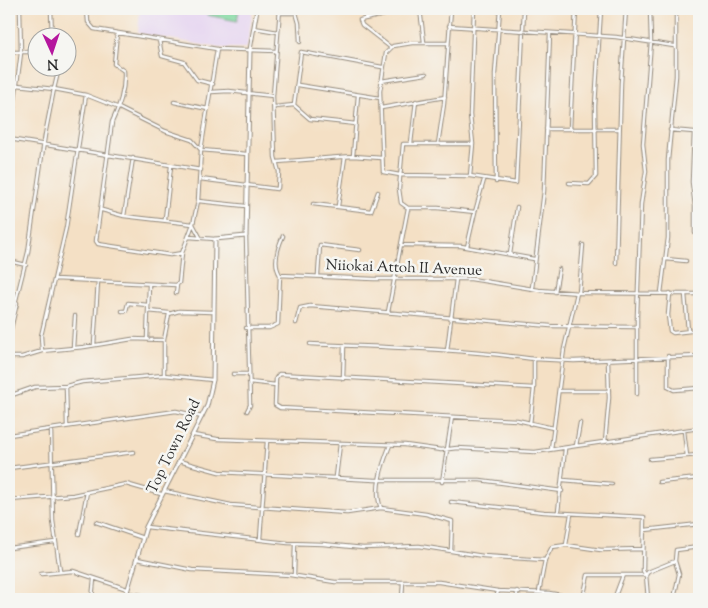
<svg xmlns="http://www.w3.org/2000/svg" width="708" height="608" viewBox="0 0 708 608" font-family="'Sorts Mill Goudy',serif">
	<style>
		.built { fill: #e5d3f1 }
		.green { fill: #7ed89f; stroke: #548265 }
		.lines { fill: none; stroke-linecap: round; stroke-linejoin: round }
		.minor-casing { stroke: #908678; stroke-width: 4.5 }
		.tertiary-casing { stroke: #908678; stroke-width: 5 }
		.minor { stroke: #fff; stroke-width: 2.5 }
		.tertiary { stroke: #fff; stroke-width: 3 }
		.labels { text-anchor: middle; stroke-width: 5; stroke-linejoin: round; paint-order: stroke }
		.street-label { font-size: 15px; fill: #2b2b2b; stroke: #f6f6f2 }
	</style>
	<rect width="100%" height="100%" fill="#f6f6f2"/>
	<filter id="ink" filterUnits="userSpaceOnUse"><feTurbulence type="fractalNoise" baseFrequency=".02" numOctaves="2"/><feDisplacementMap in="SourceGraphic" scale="10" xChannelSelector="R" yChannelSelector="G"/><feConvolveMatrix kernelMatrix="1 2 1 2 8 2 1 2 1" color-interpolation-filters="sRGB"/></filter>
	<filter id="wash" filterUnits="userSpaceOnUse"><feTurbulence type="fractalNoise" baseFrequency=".0096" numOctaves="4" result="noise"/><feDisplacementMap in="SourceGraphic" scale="20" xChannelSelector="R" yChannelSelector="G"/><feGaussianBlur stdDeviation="1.12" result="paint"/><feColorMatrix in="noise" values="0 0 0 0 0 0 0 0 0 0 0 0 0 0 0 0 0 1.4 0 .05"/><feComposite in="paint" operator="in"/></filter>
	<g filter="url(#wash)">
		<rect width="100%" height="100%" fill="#f4e0c5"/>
		<path class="built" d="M140 9H253L247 48H219L138 33Z"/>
		<path class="green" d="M208 9H239L237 21 207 15Z"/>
	</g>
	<g filter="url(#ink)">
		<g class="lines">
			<defs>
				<path id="minor" d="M51 9 52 38
					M87 9 88 22 94 29 217 49 276 51
					M295 9 299 23 300 42
					M420 9 424 42
					M280 13H296
					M365 18 370 9
					M449 26 616 37 674 46
					M254 28 278 32
					M117 33 114 64 124 71C125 89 120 106 112 122L96 241 98 244 170 255 182 253
					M159 40 162 56 184 62 197 80 213 84
					M448 43H412L393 46 386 53 380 91 383 172 400 175 470 176 516 183 524 9
					M390 47 362 25 360 20 412 9
					M9 52H38
					M59 68 54 89 86 95 119 108 165 131 192 140 201 150 247 154
					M381 81 426 74
					M298 85 380 98
					M9 91 15 92
					M211 92 229 91 273 96
					M174 102 208 109
					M294 105 310 119 356 124
					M275 107 294 105 301 52 382 67
					M381 108 445 97
					M570 128 576 9
					M546 129H619
					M670 130 694 132
					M694 132 692 182 695 206V233
					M698 132 699 103
					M9 139 201 170
					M411 143 416 101
					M438 144 444 104 451 9
					M473 144H403L399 189 401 203 408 208H438L475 212 484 180
					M9 145 21 53 20 9
					M353 156 358 95
					M277 162 353 156 382 158
					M470 176 473 144 470 115 474 9
					M200 179 277 189 278 188 279 172 275 157 273 96 280 9
					M496 182 495 74 500 9
					M569 183 589 184 596 176 595 106 601 9
					M198 201 246 206
					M313 204 371 211 378 192
					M338 206 345 157
					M124 216 133 158
					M165 219 171 166
					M246 236 250 405 247 411
					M189 237 215 239
					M200 237 193 224 198 201 201 150 217 49
					M402 245 461 246 534 259
					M467 247 475 212
					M510 254 517 207
					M665 259 686 261
					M9 261 26 265
					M616 263 621 83 626 9
					M280 275C273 264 278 247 283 236
					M318 275 320 245 360 250
					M55 279 176 285 179 283 182 253 193 224 124 216 102 210
					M532 288 544 191 550 33
					M555 292 559 269
					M176 293 177 285
					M579 293 583 245
					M661 293 668 238V160L676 76V9
					M670 293 668 315 670 331 673 333 699 330
					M685 294 688 331
					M9 296 13 297 17 303 9 337
					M16 300 28 252 45 135 54 89 17 85
					M122 311H126L128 303 148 305
					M148 311 169 313
					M388 312 408 208
					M296 323 300 308 310 306 551 326 637 327
					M246 328H269L278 324 280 275 374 279H471L539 290 579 293 699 294
					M147 339 149 285
					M310 344C385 347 460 349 534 359
					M94 345 98 281
					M73 348 75 316
					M42 351 41 336 66 228 86 95
					M447 351 456 279
					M668 356V387L674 390 699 388
					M9 357H22L42 351 84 347 132 339 164 340
					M233 374H248
					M164 375V340L169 314 179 311 212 312
					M343 379 344 346
					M249 382 276 385
					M66 386 67 426
					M559 391H609
					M637 394V316L641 204 646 171 643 144 651 42 650 9
					M9 396 35 387 66 386 82 382 164 375 213 380
					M530 424 534 388
					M553 428 517 420 280 408 275 405 276 378 279 374 534 388V359L574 361 699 356
					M51 429 53 521 60 571
					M684 431 687 456
					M9 435 176 411 202 417
					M193 435 217 439 405 445 441 450 457 448 535 452 699 428
					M605 442 609 398 608 360
					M576 446 580 423
					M551 449 564 349 577 293
					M650 459 699 455
					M179 461 219 472 375 480H480L562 491
					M9 468 134 452
					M336 477 340 444
					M563 480 612 484
					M442 482 452 417
					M659 482 699 478
					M164 491 231 505 347 513 381 508 426 514 452 521 451 551
					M9 500 73 495 126 484 161 494
					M451 502 544 512 644 517 643 571 646 575 648 599
					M381 508C373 490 383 463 390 445
					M558 512 565 449
					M96 522 143 538
					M146 527 288 543 323 544 363 548 419 546 483 556 545 560
					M645 530 699 524
					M79 534 87 492
					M260 539 267 441
					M566 545 571 514
					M9 548 55 542
					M137 559 192 570 290 575 335 582H439L498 591 549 593 583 599
					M41 574 73 571 127 589
					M294 575 295 544
					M646 575 648 572 675 561 676 550 699 547
					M539 592 545 560 552 547 566 545 601 550 643 549
					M126 593 171 599
					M545 593V599
					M92 599 94 579
					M402 599 403 582
					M496 599 498 591
					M517 599V591
					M583 599 588 575H645
					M614 599 623 575
					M674 599 679 574 675 561"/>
				<path id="tertiary" d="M125 599 146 527 207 406 213 380 215 239 246 236 250 50 257 9"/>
			</defs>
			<use href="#minor" class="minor-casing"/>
			<use href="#tertiary" class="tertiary-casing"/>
			<use href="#minor" class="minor"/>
			<use href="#tertiary" class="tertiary"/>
		</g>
	</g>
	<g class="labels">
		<g class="street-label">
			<text transform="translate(404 267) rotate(2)" y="5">Niiokai Attoh II Avenue</text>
			<text transform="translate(173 446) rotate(-64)" y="5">Top Town Road</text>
		</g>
	</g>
	<rect width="708" height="608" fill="none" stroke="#f6f6f2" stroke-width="30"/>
	<g transform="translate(52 52) rotate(177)"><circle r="24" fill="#f6f6f2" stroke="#a5a5a2"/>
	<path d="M0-4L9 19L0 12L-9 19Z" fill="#b5179e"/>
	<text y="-8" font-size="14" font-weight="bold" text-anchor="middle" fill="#2b2b2b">N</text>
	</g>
</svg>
